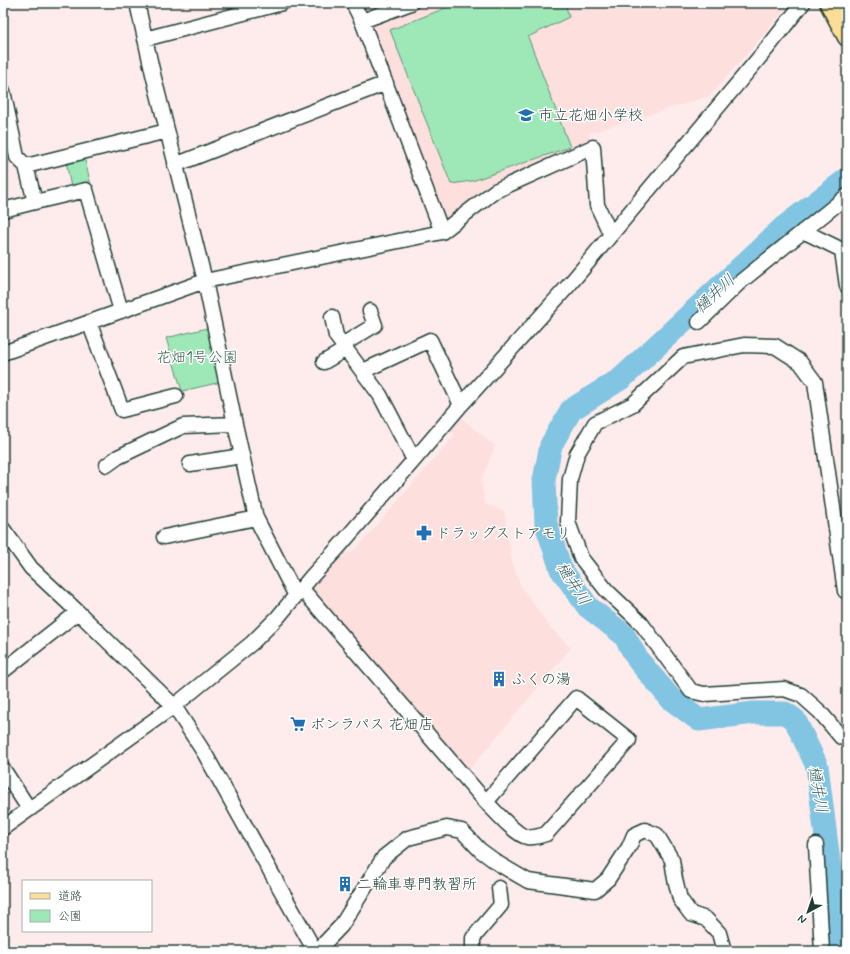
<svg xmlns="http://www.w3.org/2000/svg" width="850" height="954" viewBox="0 0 850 954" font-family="Mynerve,'Klee One',sans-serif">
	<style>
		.built { fill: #fddfde }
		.green { fill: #9ee7b6; stroke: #5e9275 }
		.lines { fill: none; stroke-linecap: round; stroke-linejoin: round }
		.river { stroke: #81c5e2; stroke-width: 23 }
		.minor-casing { stroke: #1f3d34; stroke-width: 17 }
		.major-casing { stroke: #1f3d34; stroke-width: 21 }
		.minor { stroke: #fff; stroke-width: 14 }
		.major { stroke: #fedd96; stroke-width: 18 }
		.labels { text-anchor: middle; stroke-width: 3; stroke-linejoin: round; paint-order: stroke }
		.poi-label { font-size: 15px; fill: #1f3d34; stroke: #fff; text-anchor: start }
		.park-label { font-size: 15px; fill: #385f4e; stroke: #fff }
		.water-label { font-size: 16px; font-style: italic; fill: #385f60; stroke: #fff }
	</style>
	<rect width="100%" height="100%" fill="#feecec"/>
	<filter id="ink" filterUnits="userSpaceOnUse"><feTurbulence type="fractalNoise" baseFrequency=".025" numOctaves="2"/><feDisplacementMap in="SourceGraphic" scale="8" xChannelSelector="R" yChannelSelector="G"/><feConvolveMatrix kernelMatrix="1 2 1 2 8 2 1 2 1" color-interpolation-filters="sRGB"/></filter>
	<g filter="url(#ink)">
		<path class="built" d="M425 3H791L710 96 589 133 590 142 444 224 368 24Z
			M459 416 495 446 481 481 485 504 504 511 512 562 521 586 549 626 571 648 469 770 308 590 328 566 358 547 455 435 449 429Z"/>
		<path class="green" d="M458 3H565L569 17 528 37 570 147 472 181 451 184 390 30Z
			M83 152 92 189 72 193 65 156Z
			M215 326 226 381 182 391 166 338Z"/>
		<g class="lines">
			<path class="river" d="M837 951 838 933 817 766 795 720 785 713H754L699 720 671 699 638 660 624 635 588 607 561 569 546 524 544 480 551 445 571 410 622 378 784 227 847 179"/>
			<defs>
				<path id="minor" d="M137 3 153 74 205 281 235 424 256 518 296 596
					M353 3 362 21
					M411 3 362 21 442 232
					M145 39 282 3
					M3 91 17 157 26 166 35 202 86 190 121 311
					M175 165 386 83
					M26 166 167 131
					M3 210 35 202
					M803 231 842 250 847 251
					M842 250 847 286
					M332 317 336 336 380 395 414 460
					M89 322 122 410 176 396
					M699 322 739 283 847 196
					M342 345 375 325 370 311
					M3 353 205 281 442 232 495 191 593 147 597 205 611 235
					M324 362 346 349
					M363 371 430 340 461 405
					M190 464 242 456
					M107 465 118 457 183 426 235 424
					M3 529 31 568 78 612 174 706 205 754 315 951
					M164 537 256 518
					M302 589 486 802C494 810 517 836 527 837 533 838 540 836 546 834L629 740 576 698 486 802
					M847 590 845 591 815 382 800 362 775 346 744 345 683 357 633 404 595 423 577 454 570 479 568 522 581 558 607 591 641 623 691 691 704 694 784 689 801 695 820 712 841 737 847 740
					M3 671 78 612
					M3 769 29 809
					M3 828 174 706 252 643 278 617 312 576 337 549 414 460 461 405 569 285 769 46 803 3
					M816 845 822 951
					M317 951 341 926 384 857 408 838 447 828 462 831 480 850 499 864 528 881 595 890 608 879 629 847 634 835 645 830 657 835 672 860 675 879 680 899 691 914 706 919 719 933 724 951
					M473 951V938L501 905 499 888"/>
				<path id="major" d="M829 3 847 37"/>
			</defs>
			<use href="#minor" class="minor-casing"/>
			<use href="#major" class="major-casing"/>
			<use href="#minor" class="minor"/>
			<use href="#major" class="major"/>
		</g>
	</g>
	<defs>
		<symbol id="school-bare" viewBox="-9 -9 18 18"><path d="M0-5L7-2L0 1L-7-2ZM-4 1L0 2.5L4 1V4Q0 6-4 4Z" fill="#1f6fb2" stroke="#fff" stroke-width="2.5" paint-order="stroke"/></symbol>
		<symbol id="pharmacy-bare" viewBox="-9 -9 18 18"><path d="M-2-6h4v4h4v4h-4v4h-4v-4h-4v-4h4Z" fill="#1f6fb2" stroke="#fff" stroke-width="2.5" paint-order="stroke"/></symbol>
		<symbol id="building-bare" viewBox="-9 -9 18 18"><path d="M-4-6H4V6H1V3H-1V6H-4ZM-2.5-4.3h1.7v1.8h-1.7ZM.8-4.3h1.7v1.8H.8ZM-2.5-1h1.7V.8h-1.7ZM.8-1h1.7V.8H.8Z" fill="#1f6fb2" stroke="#fff" stroke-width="2.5" paint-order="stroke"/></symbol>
		<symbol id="supermarket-bare" viewBox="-9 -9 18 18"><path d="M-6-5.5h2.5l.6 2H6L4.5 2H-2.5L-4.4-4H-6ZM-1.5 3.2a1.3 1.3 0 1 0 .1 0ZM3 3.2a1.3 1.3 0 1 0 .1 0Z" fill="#1f6fb2" stroke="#fff" stroke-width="2.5" paint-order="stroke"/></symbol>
	</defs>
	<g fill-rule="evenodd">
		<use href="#school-bare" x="515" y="104" width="22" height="22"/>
		<use href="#pharmacy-bare" x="413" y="522" width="22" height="22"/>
		<use href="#building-bare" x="488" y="668" width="22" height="22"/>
		<use href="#supermarket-bare" x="287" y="713" width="22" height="22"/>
		<use href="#building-bare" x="334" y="873" width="22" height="22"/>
	</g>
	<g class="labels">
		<g class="poi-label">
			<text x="538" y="120">市立花畑小学校</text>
			<text x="436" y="538">ドラッグストアモリ</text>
			<text x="511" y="684">ふくの湯</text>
			<text x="310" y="729">ボンラパス 花畑店</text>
			<text x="357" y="889">二輪車専門教習所</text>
		</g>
		<g class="park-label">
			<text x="197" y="362">花畑1号公園</text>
		</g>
		<g class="water-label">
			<text transform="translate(714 293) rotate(-43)" y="6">樋井川</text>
			<text transform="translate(574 583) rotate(57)" y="6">樋井川</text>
			<text transform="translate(819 789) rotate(80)" y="6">樋井川</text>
		</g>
	</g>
	<rect width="850" height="954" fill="none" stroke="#fff" stroke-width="16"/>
	<rect x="8" y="8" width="834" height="938" fill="none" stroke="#1f3d34" stroke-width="1.5" filter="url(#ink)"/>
	<rect x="22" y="880" width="130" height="52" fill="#ffffff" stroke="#a5b1ae"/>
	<rect x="30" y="893" width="20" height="6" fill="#fedd96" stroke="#a5b1ae"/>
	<text x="58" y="900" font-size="12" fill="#1f3d34">道路</text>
	<rect x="30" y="910" width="20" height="12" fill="#9ee7b6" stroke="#a5b1ae"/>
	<text x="58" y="920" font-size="12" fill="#1f3d34">公園</text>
	<g transform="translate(808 912) rotate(220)" stroke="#ffffff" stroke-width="3" paint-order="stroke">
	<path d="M0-3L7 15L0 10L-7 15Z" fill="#1f3d34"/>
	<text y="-6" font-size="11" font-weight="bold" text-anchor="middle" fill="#1f3d34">N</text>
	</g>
</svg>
